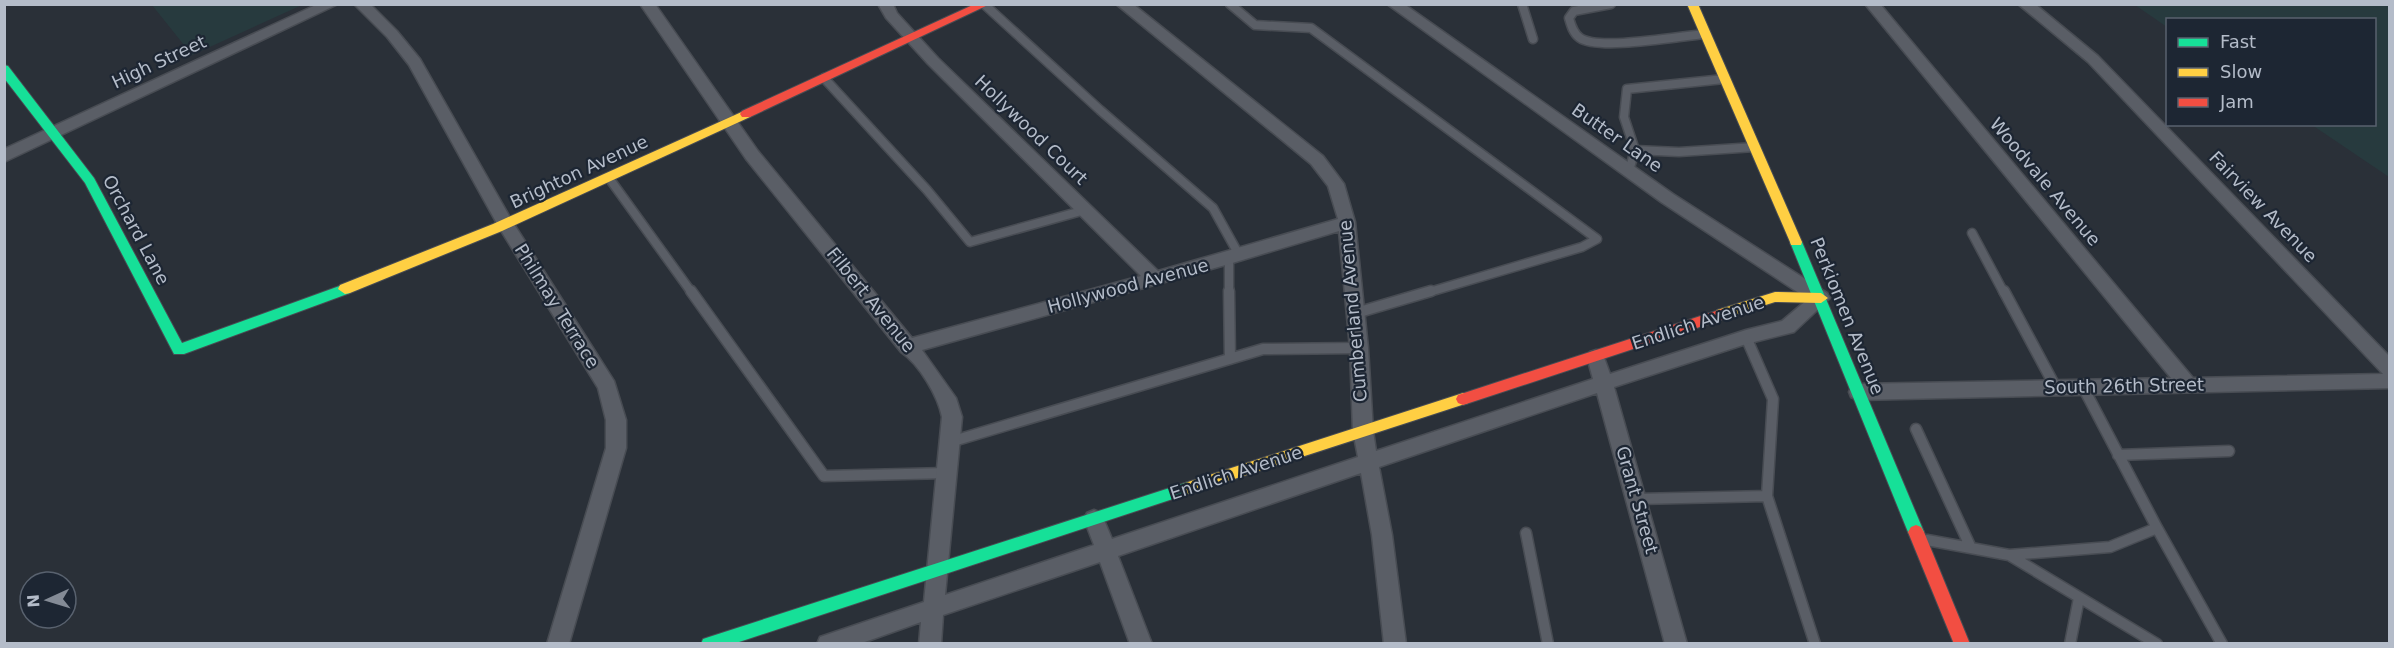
<svg xmlns="http://www.w3.org/2000/svg" width="2394" height="648" viewBox="0 0 2394 648" font-family="'DejaVu Sans',sans-serif">
	<style>
		.green { fill: #273a3e }
		.lines { fill: none; stroke-linecap: round; stroke-linejoin: round }
		.lane-far1-casing { stroke: #484c53; stroke-width: 11 }
		.lane-casing { stroke: #484c53; stroke-width: 13 }
		.street-casing { stroke: #484c53; stroke-width: 3 }
		.fast-casing { stroke: #484c53; stroke-width: 2 }
		.slow-casing { stroke: #484c53; stroke-width: 2 }
		.jam-casing { stroke: #484c53; stroke-width: 2 }
		.lane-far1 { stroke: #5a5e66; stroke-width: 8 }
		.lane { stroke: #5a5e66; stroke-width: 10 }
		.street { fill: #5a5e66; fill-rule: evenodd }
		.fast { fill: #16e098; fill-rule: evenodd }
		.slow { fill: #ffcf43; fill-rule: evenodd }
		.jam { fill: #f24e42; fill-rule: evenodd }
		.labels { text-anchor: middle; stroke-width: 4.5; stroke-linejoin: round; paint-order: stroke }
		.street-label { font-size: 18px; fill: #b4bcc9; stroke: #1d2633 }
	</style>
	<rect width="100%" height="100%" fill="#2a3038"/>
	<path class="green" d="M152 5H302L192 55Z
		M2135 5H2389V177L2312 125 2374 124V20H2168L2167 27Z"/>
	<g class="lines">
		<defs>
			<path id="lane-far1" d="M1230 4 1255 25 1311 28 1597 239 1582 247 1426 293
				M1522 4 1533 39
				M1611 4 1574 11 1569 18C1571 25 1573 33 1580 38 1599 51 1680 36 1705 34
				M985 5 1100 110 1213 208 1239 255
				M824 78 927 190 970 242 1085 210
				M1635 150 1679 152 1755 147
				M1629 171 1635 150 1624 117 1627 89 1724 79
				M609 178 692 293
				M1972 233 2004 293
				M1229 258V293"/>
			<path id="lane" d="M691 291 824 476 947 473
				M1229 291 1230 359
				M2004 291 2056 388
				M1356 313 1431 291
				M1746 337 1773 399 1767 496 1815 644
				M1916 429 1971 548
				M950 442 1263 349 1359 348
				M2118 455 2229 451
				M1638 499 1767 496
				M2157 528 2222 644
				M1526 533 1548 644
				M1927 540 2009 555 2157 644
				M2009 555 2110 547 2157 528 2083 387
				M2070 644 2079 598"/>
			<path id="street" d="M318 4H338L4 162V149Z
				M354 4H370L397 31 420 59 512 221 614 381 626 420V448L569 644H547L606 448V420L598 388 500 229 409 65 387 37Z
				M640 4H655L758 151 912 338 1141 276 928 64 886 18 878 4H893L897 13 938 58 1158 271 1338 219 1328 186 1311 164 1116 4H1133L1323 156 1344 184 1355 222 1368 348 1373 431 1376 451 1593 379 1587 357 1590 352 1596 350 1602 352 1610 374 1746 330 1782 321 1808 299 1661 202 1387 4H1404L1673 194 1827 293 1830 298 1794 332 1746 344 1614 387 1687 644H1665L1597 393 1379 467 1392 535 1406 644H1384L1372 535 1361 473 1118 556 1152 644H1130L1100 562 943 615 941 644H919L921 622 859 644H817L820 637 924 602 942 417C938 396 919 364 901 352L746 159ZM1339 231 1350 348 1353 431 1358 457 1112 539 1101 513 1094 510 1087 513 1084 519 1094 545 945 595 962 417 956 398 922 350 1229 264Z
				M1865 4H1880L2193 378 2383 374 2088 62 2018 4H2035L2098 56 2390 357V388L1858 400 1851 397 1849 392 1851 387 1858 384 2171 378Z"/>
			<path id="fast" d="M4 65 8 66 94 178 182 343 345 284 352 289 350 293 184 354H174L85 183 4 78Z
				M1796 237 1802 242 1924 532 1921 537 1916 539 1911 537 1908 532 1790 242Z
				M1188 482 1193 484 1195 488 1193 492 1188 494 733 644H701L703 639 709 637Z"/>
			<path id="slow" d="M1687 4H1698L1802 242 1801 245H1791L1790 242Z
				M746 110 750 111 752 114 750 117 502 231 350 293 345 294 338 289 340 285 493 224Z
				M1775 292 1821 293 1828 298 1821 303 1775 302 1722 319 1717 318 1715 314 1717 310Z
				M1463 393 1468 395 1470 399 1468 403 1188 494 1183 492 1181 488 1183 484 1188 482Z"/>
			<path id="jam" d="M975 4H990L750 117H742L740 114 742 111Z
				M1722 309 1727 310 1729 314 1727 318 1463 405 1458 403 1456 399 1458 395Z
				M1916 525 1921 527 1924 532 1970 644H1954L1908 532 1911 527Z"/>
		</defs>
		<use href="#lane-far1" class="lane-far1-casing"/>
		<use href="#lane" class="lane-casing"/>
		<use href="#street" class="street-casing"/>
		<use href="#fast" class="fast-casing"/>
		<use href="#slow" class="slow-casing"/>
		<use href="#jam" class="jam-casing"/>
		<use href="#lane-far1" class="lane-far1"/>
		<use href="#lane" class="lane"/>
		<use href="#street" class="street"/>
		<use href="#fast" class="fast"/>
		<use href="#slow" class="slow"/>
		<use href="#jam" class="jam"/>
	</g>
	<g class="labels">
		<g class="street-label">
			<text transform="translate(159 62) rotate(-25)" y="6">High Street</text>
			<text transform="translate(1031 130) rotate(44)" y="6">Hollywood Court</text>
			<text transform="translate(1617 138) rotate(35)" y="6">Butter Lane</text>
			<text transform="translate(579 172) rotate(-25)" y="6">Brighton Avenue</text>
			<text transform="translate(2045 182) rotate(50)" y="6">Woodvale Avenue</text>
			<text transform="translate(2263 207) rotate(46)" y="6">Fairview Avenue</text>
			<text transform="translate(136 230) rotate(62)" y="6">Orchard Lane</text>
			<text transform="translate(1128 286) rotate(-15)" y="6">Hollywood Avenue</text>
			<text transform="translate(871 300) rotate(51)" y="6">Filbert Avenue</text>
			<text transform="translate(557 306) rotate(58)" y="6">Philmay Terrace</text>
			<text transform="translate(1353 311) rotate(-95)" y="6">Cumberland Avenue</text>
			<text transform="translate(1847 316) rotate(68)" y="6">Perkiomen Avenue</text>
			<text transform="translate(1698 323) rotate(-18)" y="6">Endlich Avenue</text>
			<text transform="translate(2124 386) rotate(-1)" y="6">South 26th Street</text>
			<text transform="translate(1236 473) rotate(-18)" y="6">Endlich Avenue</text>
			<text transform="translate(1637 500) rotate(74)" y="6">Grant Street</text>
		</g>
	</g>
	<rect width="2394" height="648" fill="none" stroke="#b4bcc9" stroke-width="12"/>
	<rect x="2166" y="18" width="210" height="108" fill="#1d2633" stroke="#59626f" stroke-width="1.5"/>
	<rect x="2178" y="38" width="30" height="9" fill="#16e098" stroke="#59626f" stroke-width="1.5"/>
	<text x="2220" y="48" font-size="18" fill="#b4bcc9">Fast</text>
	<rect x="2178" y="68" width="30" height="9" fill="#ffcf43" stroke="#59626f" stroke-width="1.5"/>
	<text x="2220" y="78" font-size="18" fill="#b4bcc9">Slow</text>
	<rect x="2178" y="98" width="30" height="9" fill="#f24e42" stroke="#59626f" stroke-width="1.5"/>
	<text x="2220" y="108" font-size="18" fill="#b4bcc9">Jam</text>
	<g transform="translate(48 600) rotate(266)"><circle r="28" fill="#1d2633" stroke="#59626f" stroke-width="1.5"/>
	<path d="M0-4.5L10 22L0 15L-10 22Z" fill="#848b96"/>
	<text y="-9" font-size="16" font-weight="bold" text-anchor="middle" fill="#b4bcc9">N</text>
	</g>
</svg>
